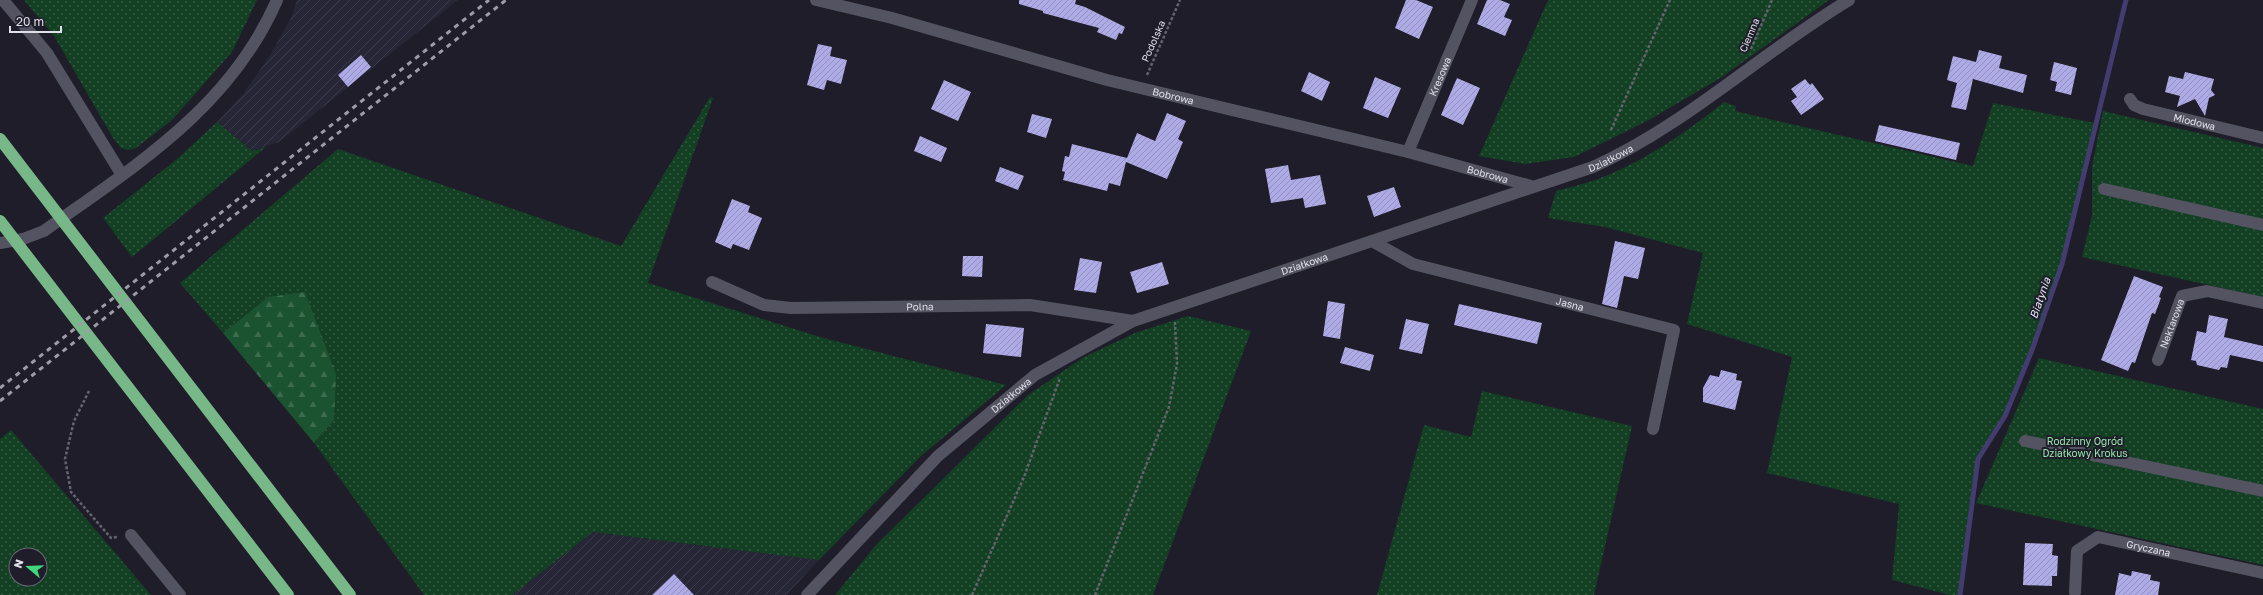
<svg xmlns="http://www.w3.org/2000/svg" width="2263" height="595" viewBox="0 0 2263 595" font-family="'Golos Text',sans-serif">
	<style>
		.industrial { fill: url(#industrial-furrows) }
		.grass { fill: url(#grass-dots); fill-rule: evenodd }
		.forest { fill: url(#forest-firs) }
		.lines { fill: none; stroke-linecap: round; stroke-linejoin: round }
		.stream { stroke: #423c6f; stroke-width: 5 }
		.building { fill: url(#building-hatch) }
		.path { stroke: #64636e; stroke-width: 2.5; stroke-dasharray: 3 2; stroke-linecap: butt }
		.minor { stroke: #545362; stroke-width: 12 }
		.highway { stroke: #77b788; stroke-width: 12 }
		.rail { stroke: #9e9da7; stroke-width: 3; stroke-dasharray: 5 5; stroke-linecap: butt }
		.labels { text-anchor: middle; stroke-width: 4; stroke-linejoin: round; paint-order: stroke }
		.street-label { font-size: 10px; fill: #e1e0e9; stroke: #1e1d29 }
		.park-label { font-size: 10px; fill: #95e5ab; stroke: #1e1d29 }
		.water-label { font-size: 11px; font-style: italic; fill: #e2e2f3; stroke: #1e1d29 }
	</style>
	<defs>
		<pattern id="industrial-furrows" width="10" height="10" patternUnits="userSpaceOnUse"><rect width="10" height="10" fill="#272637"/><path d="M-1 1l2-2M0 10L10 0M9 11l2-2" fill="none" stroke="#3c3b4a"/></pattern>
		<pattern id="grass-dots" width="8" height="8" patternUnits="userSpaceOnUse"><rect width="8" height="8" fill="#133f23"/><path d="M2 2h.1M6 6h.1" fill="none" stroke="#355a43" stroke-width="1.8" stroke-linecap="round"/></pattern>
		<pattern id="forest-firs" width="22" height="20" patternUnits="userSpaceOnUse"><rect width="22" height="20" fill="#1b522f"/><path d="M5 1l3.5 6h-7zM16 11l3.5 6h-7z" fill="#3c6b4d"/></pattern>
		<pattern id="building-hatch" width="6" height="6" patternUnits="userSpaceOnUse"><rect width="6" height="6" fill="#aeaae5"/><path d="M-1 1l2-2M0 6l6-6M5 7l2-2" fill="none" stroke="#9490bd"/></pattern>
	</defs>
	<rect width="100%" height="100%" fill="#1e1d29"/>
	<path class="industrial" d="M297 0H458L279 142 252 151 217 122 243 94 269 57 291 18Z
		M593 532 819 560 786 595H512Z"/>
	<path class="grass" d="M24 0H257L232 52 172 120 136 148 129 150 121 148 113 138 54 36Z
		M1548 0H1829L1722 77 1649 120 1574 157 1525 164 1479 156Z
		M710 97 713 98 648 283 820 337 1006 385 921 456 819 560 593 532 512 595H424L314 443 334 420 268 297 223 333 180 283 338 149 621 246Z
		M1724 102 1736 106 1735 111 1973 166 1993 103 2095 123 2062 264 2032 350 2005 416 1978 459 1960 595H1950L1892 580 1899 504 1767 473 1792 357 1687 324 1703 253 1605 227 1548 218 1556 191C1570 187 1584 184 1598 179 1643 162 1687 132 1724 102Z
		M2103 111 2263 148V297L2082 257 2092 215V167Z
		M217 122 252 151 266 147 132 257 103 218 177 159Z
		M1188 316 1251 331 1153 595H835L876 545 1028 395 1084 357 1135 333Z
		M2039 358 2263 409V565L1976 503Z
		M1482 391 1632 426 1594 595H1377L1424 425 1471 437Z
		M11 430 151 595H0V439ZM16 555H40V579H16Z"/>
	<path class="forest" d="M305 292 336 374 334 420 314 443 223 333 268 297Z"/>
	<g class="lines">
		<path class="stream" d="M1960 595 1978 459 2005 416 2032 350 2062 264 2126 0"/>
	</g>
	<path class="building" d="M1019 0H1076L1075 4 1085 7 1125 27 1122 34 1119 33 1116 40 1097 32 1099 28 1043 13V11L1019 4Z
		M1406 0H1416L1433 7 1419 39 1395 28Z
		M1487 0H1500L1510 4 1504 17 1512 20 1505 36 1477 24Z
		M818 44 832 47 830 56 847 60 841 84 827 80 824 90 807 85Z
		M1979 50 2002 56 1999 68 2027 75 2023 93 1973 79 1966 110 1951 107 1957 83 1947 80 1953 56 1976 62Z
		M361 55 371 67 348 87 338 75Z
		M2054 62 2077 68 2071 95 2055 91 2057 82 2050 80Z
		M1309 72 1330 82 1322 101 1301 91Z
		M2185 72 2214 79 2211 90 2215 95 2209 98 2205 116 2195 99 2177 107 2180 96 2165 92 2169 76 2183 79Z
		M1375 77 1401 88 1388 118 1363 108Z
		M1457 78 1480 88 1463 125 1441 115Z
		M1805 79 1810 85 1812 83 1824 99 1801 115 1791 101 1797 97 1791 89Z
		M944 80 971 92 958 121 931 109Z
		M1167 113 1186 121 1178 139 1183 142 1167 179 1126 162 1120 186 1109 183 1107 191 1063 180 1065 172 1062 171 1065 156 1069 157 1072 144 1127 158 1137 133 1155 141Z
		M1032 114 1052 119 1046 138 1027 132Z
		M1879 125 1960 143 1956 160 1875 141Z
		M920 136 947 148 941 162 914 151Z
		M1288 165 1291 180 1320 175 1326 204 1305 208 1303 198 1271 203 1265 169Z
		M1000 167 1024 176 1018 190 995 181Z
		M1394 187 1401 207 1374 217 1367 196Z
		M732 199 750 206 748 212 762 218 749 250 733 244 731 249 715 242Z
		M1615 241 1645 248 1638 279 1624 276 1617 308 1602 304Z
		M963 256H983L982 277 962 276Z
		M1080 258 1102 262 1096 293 1074 290Z
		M1162 262 1169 284 1137 293 1130 272Z
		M2134 276 2163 287 2159 297 2161 298 2155 314 2152 313 2135 363 2132 362 2128 371 2101 360Z
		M1328 301 1345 304 1340 339 1323 336Z
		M1459 304 1542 323 1537 344 1454 325Z
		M2209 315 2228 319 2224 337 2263 346V362L2230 355 2227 368 2221 367 2219 370 2197 365 2196 361 2191 360 2197 331 2206 333Z
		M1406 319 1429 324 1422 354 1399 349Z
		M986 324 1024 328 1021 357 983 353Z
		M1345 347 1374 355 1370 371 1340 363Z
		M1721 370 1737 374 1736 380 1742 381 1735 410 1703 402V388L1710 375 1719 377Z
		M2025 543 2053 544 2052 555 2058 556 2057 576H2052V586L2023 585Z
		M2132 571 2151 575 2150 580 2160 582 2158 595H2115L2119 573 2131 576Z
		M674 574 694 595H652Z"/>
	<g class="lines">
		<path class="path" d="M1751 49 1772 0
			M1147 75 1180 0
			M1611 130 1670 0
			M89 391 74 421 65 459 71 492 111 538 117 537
			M972 595 1024 477 1060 378
			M1095 595 1169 407 1177 364 1175 322"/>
		<g class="minor">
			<path d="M3 0 47 53 122 175"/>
			<path id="s1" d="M816 0 892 18 1107 80 1408 152 1531 186"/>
			<path id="s2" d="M2130 99 2134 105 2143 109 2263 138"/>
			<path id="s3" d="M1408 152 1472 0"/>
			<path d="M2104 189 2263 225"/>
			<path id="s4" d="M1372 241 1413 264 1674 330 1653 429"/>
			<path d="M0 243 23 239 44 231C136 165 230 108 277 0"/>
			<path id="s5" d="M712 282 764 305 791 308 1030 305 1133 321"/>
			<path id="s6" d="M2158 360 2182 296 2207 291 2263 303"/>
			<path d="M2025 441 2263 491"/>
			<path d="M131 535 180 595"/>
			<path id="s7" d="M2075 592 2077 551 2098 537 2263 573"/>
			<path id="s8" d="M807 595 938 456 1035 375 1133 321 1593 167C1686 125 1762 52 1849 0"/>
		</g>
		<path class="highway" d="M0 139 350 595
			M0 221 288 595"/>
		<path class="rail" d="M0 388 489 0
			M0 401 506 0"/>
	</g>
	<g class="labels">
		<g class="street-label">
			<text transform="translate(1749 35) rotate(-67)" y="4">Ciemna</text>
			<text transform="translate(1153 41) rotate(-66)" y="4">Podolska</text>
			<text dy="4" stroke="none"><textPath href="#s3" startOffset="82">Kresowa</textPath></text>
			<text dy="4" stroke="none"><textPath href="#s1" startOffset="370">Bobrowa</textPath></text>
			<text dy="4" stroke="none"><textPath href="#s2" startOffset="70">Miodowa</textPath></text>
			<text dy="4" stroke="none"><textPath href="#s8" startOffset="934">Działkowa</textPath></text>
			<text dy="4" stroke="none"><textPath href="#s1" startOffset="694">Bobrowa</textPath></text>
			<text dy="4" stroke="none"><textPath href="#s8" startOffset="610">Działkowa</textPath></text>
			<text dy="4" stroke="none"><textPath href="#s4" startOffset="209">Jasna</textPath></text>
			<text dy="4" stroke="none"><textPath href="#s5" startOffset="213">Polna</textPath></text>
			<text dy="4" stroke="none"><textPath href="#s6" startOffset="39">Nektarowa</textPath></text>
			<text dy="4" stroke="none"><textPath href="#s8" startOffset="286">Działkowa</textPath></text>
			<text dy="4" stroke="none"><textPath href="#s7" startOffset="118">Gryczana</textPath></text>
		</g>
		<g class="park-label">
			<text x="2085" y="445">Rodzinny Ogród<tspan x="2085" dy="12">Działkowy Krokus</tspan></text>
		</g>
		<g class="water-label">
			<text transform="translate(2040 298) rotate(-71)" y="4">Białynia</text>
		</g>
	</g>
	<g transform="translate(28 567) rotate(289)"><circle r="19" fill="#1e1d29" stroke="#6c6b76"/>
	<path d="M0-3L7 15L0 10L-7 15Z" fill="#42d77b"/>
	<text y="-6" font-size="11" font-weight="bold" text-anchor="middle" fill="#e1e0e9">N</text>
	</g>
	<path d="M10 26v6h51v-6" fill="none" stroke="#e1e0e9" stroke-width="2"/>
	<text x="16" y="26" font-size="12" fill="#e1e0e9" stroke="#1e1d29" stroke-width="3" paint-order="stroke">20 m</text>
</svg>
